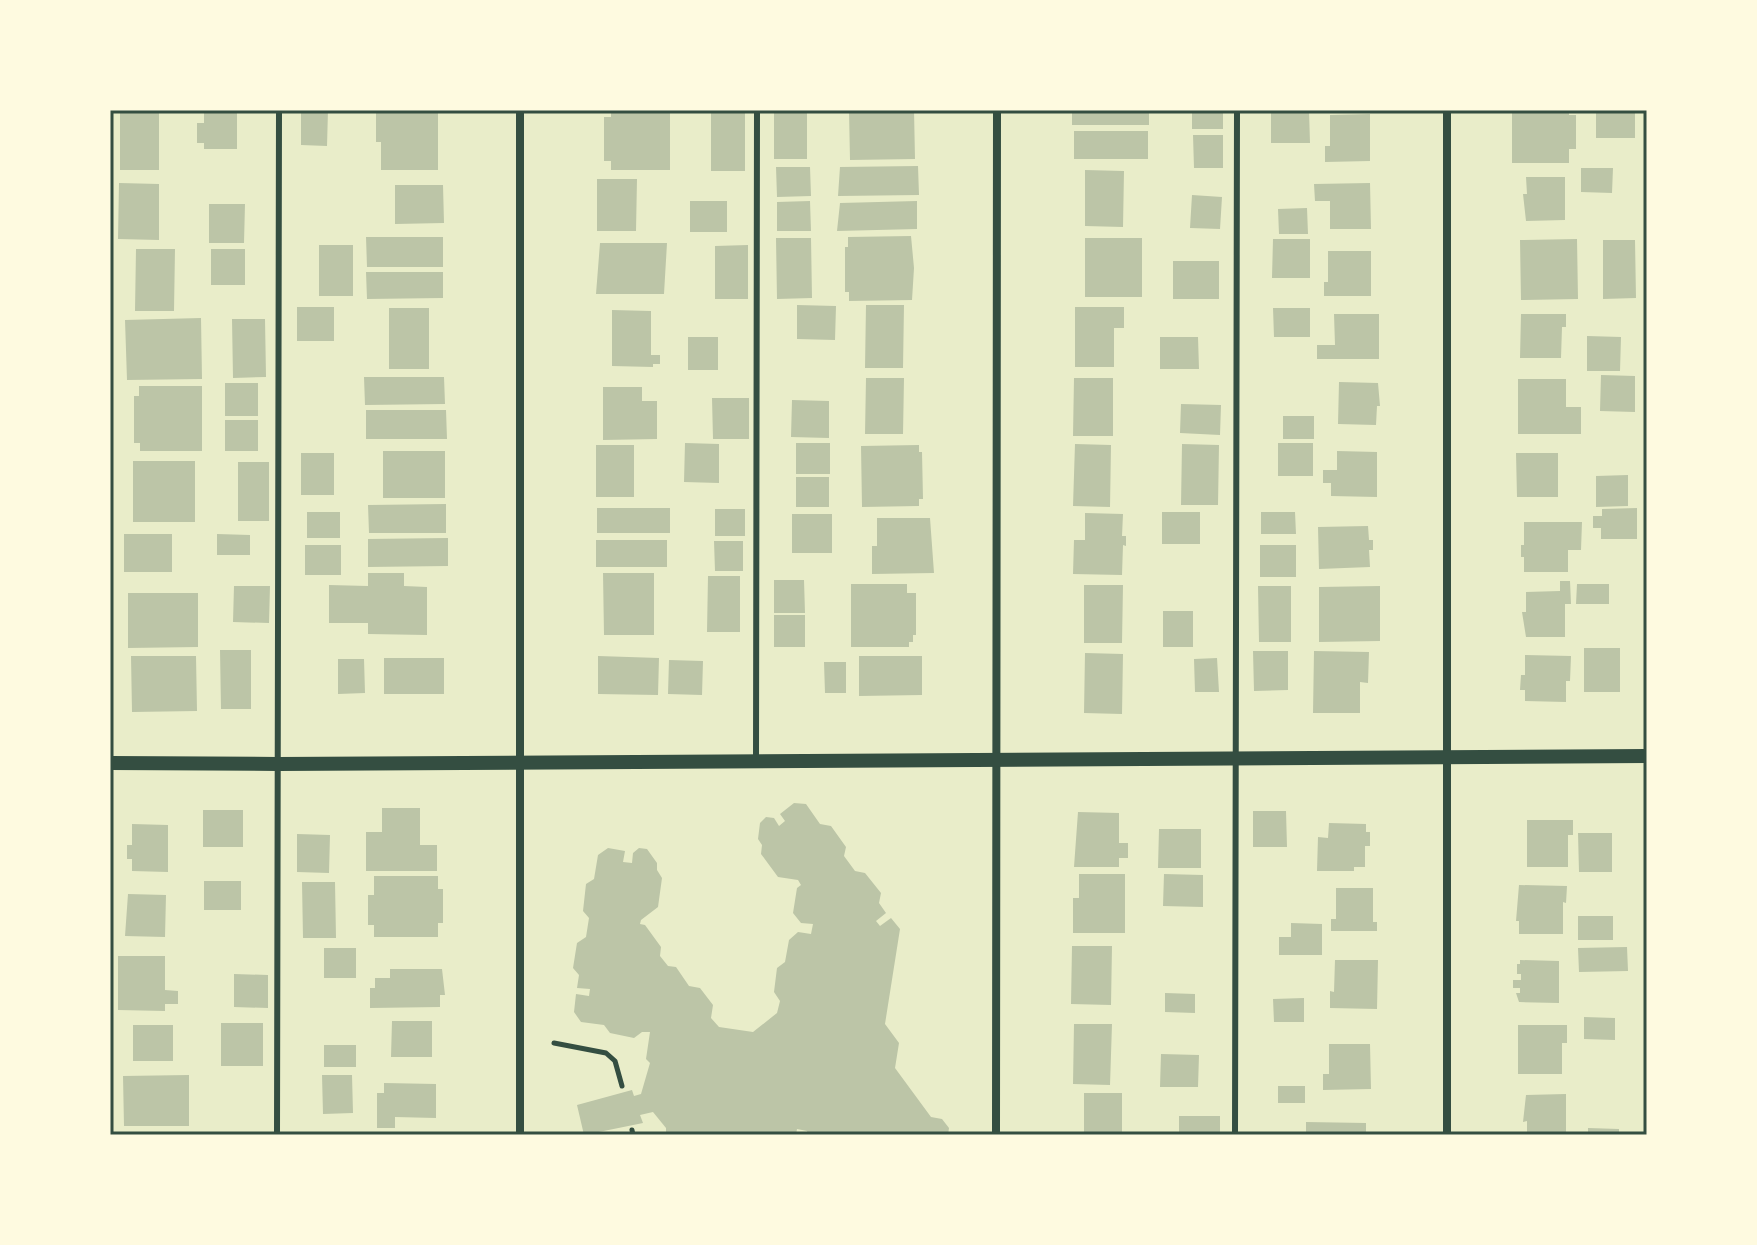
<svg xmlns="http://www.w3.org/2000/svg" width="1757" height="1245" viewBox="0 0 1757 1245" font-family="Poppins,sans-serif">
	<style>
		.building { fill: #bcc5a7 }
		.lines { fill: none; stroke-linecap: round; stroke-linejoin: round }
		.path { stroke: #344e41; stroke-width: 5 }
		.service { stroke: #344e41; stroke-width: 6 }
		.minor { stroke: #344e41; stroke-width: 8 }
		.tertiary { stroke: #344e41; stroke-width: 14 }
		.neatline { fill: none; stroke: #344e41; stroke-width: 3 }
	</style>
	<rect width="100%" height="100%" fill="#e9edc9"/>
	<path class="building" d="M204 110H237V149H204V143H197V123H204Z
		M301 110H328L327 146 301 145Z
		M376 110H438V170H381V142H376Z
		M611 110H670V170H611V161H604V117H611Z
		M711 110H745V171H711Z
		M774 110H807V159H774Z
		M849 110H914L915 159 850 160Z
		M1072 110H1149V125H1072Z
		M1192 110H1223V129H1192Z
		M1271 110H1309L1310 143H1271Z
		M1512 110H1569V115H1576V149H1569V163H1512Z
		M1596 110H1635V138H1596Z
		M120 112H159V170H120Z
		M1370 114V161L1325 162V146H1330V115Z
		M1074 131H1148V159H1074Z
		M1193 135H1223V168H1194Z
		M918 166 919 195 838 196 840 167Z
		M776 167H810L811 196 777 197Z
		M1581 168H1613L1612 193 1581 192Z
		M1085 170 1124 171 1123 227 1085 226Z
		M1526 177H1565V220L1526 221 1523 194H1527Z
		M597 179H637L636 231H597Z
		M119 183 159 184V240L118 239Z
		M1370 183 1371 229H1330V201H1315L1314 184Z
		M395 185H443L444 223 395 224Z
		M1192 195 1222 197 1220 229 1190 228Z
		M690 201H727V232H690Z
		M810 201 811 231H777V202Z
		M917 201V229L837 231 840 203Z
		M209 204H245L244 243H209Z
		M1307 208 1308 234H1279L1278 209Z
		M911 236 914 268 912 300 849 301V292H845V247H848V237Z
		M366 237H443V267H367Z
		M776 238H811L812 298 777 299Z
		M1085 238H1142V297H1085Z
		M1273 239H1310V278H1272Z
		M1577 239 1578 299 1521 300 1520 240Z
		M1603 240H1635L1636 298 1603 299Z
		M600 243H667L664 294H596Z
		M319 245H353V296H319Z
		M748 245V299H715V246Z
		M136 249H175L174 311H135Z
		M211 249H245V285H211Z
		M1328 251H1371V296H1324V282H1328Z
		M1173 261H1219V299H1173Z
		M366 272H443V298L367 299Z
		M797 305 836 306 835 340 797 339Z
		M866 305H904L903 368H865Z
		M297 307H334V341H297Z
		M1075 307H1124V328H1114V367H1075Z
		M389 308H429V369H389Z
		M1273 308H1310V337H1274Z
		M612 310 651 311V355H660V364H653V367L612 366Z
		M1334 314H1379V359H1317V345H1335Z
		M1521 314H1566V327H1562L1561 358H1520Z
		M201 318 202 379 127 380 125 320Z
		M232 319H265L266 377 233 378Z
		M1587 336 1621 337 1620 371H1587Z
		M688 337H718V370H688Z
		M1160 337H1198L1199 369H1160Z
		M1601 375 1635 376V412L1600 411Z
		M364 377H444L445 404 365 405Z
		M866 378H904L903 434H865Z
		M1074 378H1113V436H1073Z
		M1518 379H1566V407H1581V434H1518Z
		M1339 382 1378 383 1380 406H1377L1376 425 1338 424Z
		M225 383H258V416H225Z
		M139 386H202V451H140V443H134V396H139Z
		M603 387H642V401H657V439L603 440Z
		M712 398H749V439H713Z
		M792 400 829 401V438L791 437Z
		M1181 404 1221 405 1220 435 1180 433Z
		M366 410H446L447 439H366Z
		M1283 416H1314V439H1283Z
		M225 420H258V451H225Z
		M685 443 719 444V483L684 482Z
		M796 443H830V474H796Z
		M1278 443H1313V476H1278Z
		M1075 444 1111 445 1110 507 1073 506Z
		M1182 444 1219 445 1218 505H1181Z
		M596 445H634V497H596Z
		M919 445V452H922L923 499H919V506L862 507 861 446Z
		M383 451H445V498H383Z
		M1337 451 1377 452V497L1331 496V483H1323V470H1337Z
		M301 453H334V495H301Z
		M1516 453H1558V497H1517Z
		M133 461H195V522H133Z
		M238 462H269V521H238Z
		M1628 475V506L1596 507V476Z
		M796 477H829V507H796Z
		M446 504V533H369L368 505Z
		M597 508H670V533H597Z
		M1637 508V539H1601V528H1593V516H1602V509Z
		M715 509H745V536H715Z
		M307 512H340V538H307Z
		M1162 512H1200V544H1162Z
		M1261 512H1295L1296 534H1261Z
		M1085 513 1123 514 1122 536H1126V546L1123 545 1122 575 1073 574 1074 540H1085Z
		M792 514H832V553H792Z
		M877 518H930L934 573 872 574V546H877Z
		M1524 522H1582L1581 550H1568V572H1524V557H1521V545H1524Z
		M1368 526 1369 540H1373V550H1369L1370 567 1319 569 1318 527Z
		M124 534H172V572H124Z
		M217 534 250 535V555H217Z
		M448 538V566L368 567V539Z
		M596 540H667V567H596Z
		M714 541H743V571H715Z
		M305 545H341V575H305Z
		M1260 545H1296V577H1260Z
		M368 573H404V586L427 587V635L368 634V623H329V585L368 586Z
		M603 573H654V635H604Z
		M708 576H740V632H707Z
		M774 580H804L805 613H774Z
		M1560 581H1570L1571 604H1565V637H1526L1522 612H1526V592L1560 591Z
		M851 584H907V593H916V635H913V642H909V647H851Z
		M1577 584H1609V604H1576Z
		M1084 585H1123L1122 643H1084Z
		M234 586H270L269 623 233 622Z
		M1258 586H1291V642H1259Z
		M1380 586V641L1319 642V587Z
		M128 593H198V647L128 648Z
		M1163 611H1193V647H1163Z
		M774 615H805V647H774Z
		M1584 648H1620V692H1584Z
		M220 650H251V709H221Z
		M1253 651H1288V690L1254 691Z
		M1314 651 1369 652 1368 683 1360 682V713H1313Z
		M1085 653 1123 654 1122 714 1084 713Z
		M1525 655 1571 656 1570 681H1566V702L1525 701V690H1520L1521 675H1525Z
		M131 656H196L197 711 132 712Z
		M598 656 659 658 658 695 598 694Z
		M859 656H922V695L859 696Z
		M384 658H444V694H384Z
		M1217 658 1219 692H1195L1194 659Z
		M338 659H364L365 693 338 694Z
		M669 660 703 661 702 695 668 694Z
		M824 662H846V693H825Z
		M794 803 806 804 820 824 831 826 846 847 844 856 855 871 865 873 881 893 879 903 886 913 876 921 880 926 891 918 900 929 885 1024 899 1043 895 1068 931 1117 942 1119 949 1128 948 1135H808L807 1131 797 1129 796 1135H666V1128L653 1112 640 1115 643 1123 584 1135 577 1105 632 1090 634 1096 641 1094 650 1063 646 1059 650 1032H642L634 1038 610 1033 604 1025 581 1022 574 1012 576 994 589 996 590 989 577 988 579 975 573 968 577 943 586 937 589 918 583 911 586 884 594 879 598 855 608 848 625 851 623 862 632 863 633 853 639 848 647 849 657 863V870L662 878 658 907 641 920 640 924 645 925 661 947 660 956 668 966 676 967 689 986 700 988 713 1005 711 1018 719 1027 753 1032 777 1013 780 1001 774 992 777 968 785 962 789 940 798 932 811 934 813 924 801 923 793 913 797 888 801 885 798 880 778 877 761 854 762 845 758 839 760 823 766 817 774 818 779 826 785 821 780 814Z
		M382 808H420V845H437V871H366V832H382Z
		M203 810H243V847H203Z
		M1253 811H1286L1287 847H1253Z
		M1078 812 1119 813V843H1128V858H1119V867H1074Z
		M1527 820H1573V835H1568V867H1527Z
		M1329 823 1366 824V832H1370V846H1365V867H1354V871H1317L1318 837 1328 838Z
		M132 824 168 825V872L132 871V859H127V845H132Z
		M1159 829H1201V868H1158Z
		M1578 833H1612V872H1579Z
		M297 834 330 835 329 873 297 872Z
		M1079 874H1125V933H1073V898H1079Z
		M1164 874 1203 875V907L1163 906Z
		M374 876H438V889H443V923H438V937H374V925H368V895H374Z
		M204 881H241V910H204Z
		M302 882H335L336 938H303Z
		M1519 885 1567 886 1566 903 1563 902V934H1519V921H1516Z
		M1336 888H1373V922H1377V931H1331V919H1336Z
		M128 894 166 895 165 937 125 936Z
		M1578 916H1613V940H1578Z
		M1291 923 1322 924V955H1279V937H1291Z
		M1072 946H1112L1111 1005 1071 1004Z
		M1627 947 1628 971 1579 972 1578 948Z
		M324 948H356V978H324Z
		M118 956H165V990L178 991V1004H165V1011L118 1010Z
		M1335 960H1378L1377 1009 1330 1008V991L1334 992Z
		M1520 960 1559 961V1003L1519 1002 1516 993H1520V988H1513V980H1521V974H1517V964H1520Z
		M390 969H442L445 995H440V1007L370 1008V988H375V978H390Z
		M234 974 268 975V1008L234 1007Z
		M1165 993 1195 994V1013L1165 1012Z
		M1304 998V1022H1274L1273 999Z
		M1584 1017 1615 1018V1040L1584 1039Z
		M392 1021H432V1057H391Z
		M221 1023H263V1066H221Z
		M1074 1024H1112L1110 1085 1073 1084Z
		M133 1025H173V1061H133Z
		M1518 1025H1567V1043H1562V1074H1518Z
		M1329 1044H1370L1371 1089 1323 1090V1074H1329Z
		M324 1045H356V1067H324Z
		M1161 1054 1199 1055 1198 1087H1160Z
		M189 1075V1126H124L123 1076Z
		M322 1075H352L353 1113 323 1114Z
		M384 1083 436 1084V1118L395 1117V1128H377V1093H384Z
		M1278 1086H1305V1103H1278Z
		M1084 1093H1122V1135H1084Z
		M1566 1094V1135H1527V1121L1523 1122 1526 1095Z
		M1179 1116H1220V1135H1179Z
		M1306 1122 1366 1123V1135H1306Z
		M1588 1128 1619 1129V1135H1588Z"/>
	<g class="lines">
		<path class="path" d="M554 1043 606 1053 615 1061 622 1086
			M632 1130 633 1135"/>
		<path class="service" d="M756 760 757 110
			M277 1135 279 110
			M1235 1135 1237 110"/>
		<path class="minor" d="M520 110V1135
			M996 1135 997 110
			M1447 1135V110"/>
		<path class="tertiary" d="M110 763 278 764 1647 756"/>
	</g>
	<rect width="1757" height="1245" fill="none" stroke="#fefae0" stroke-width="224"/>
	<rect x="112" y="112" width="1533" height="1021" class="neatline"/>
</svg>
